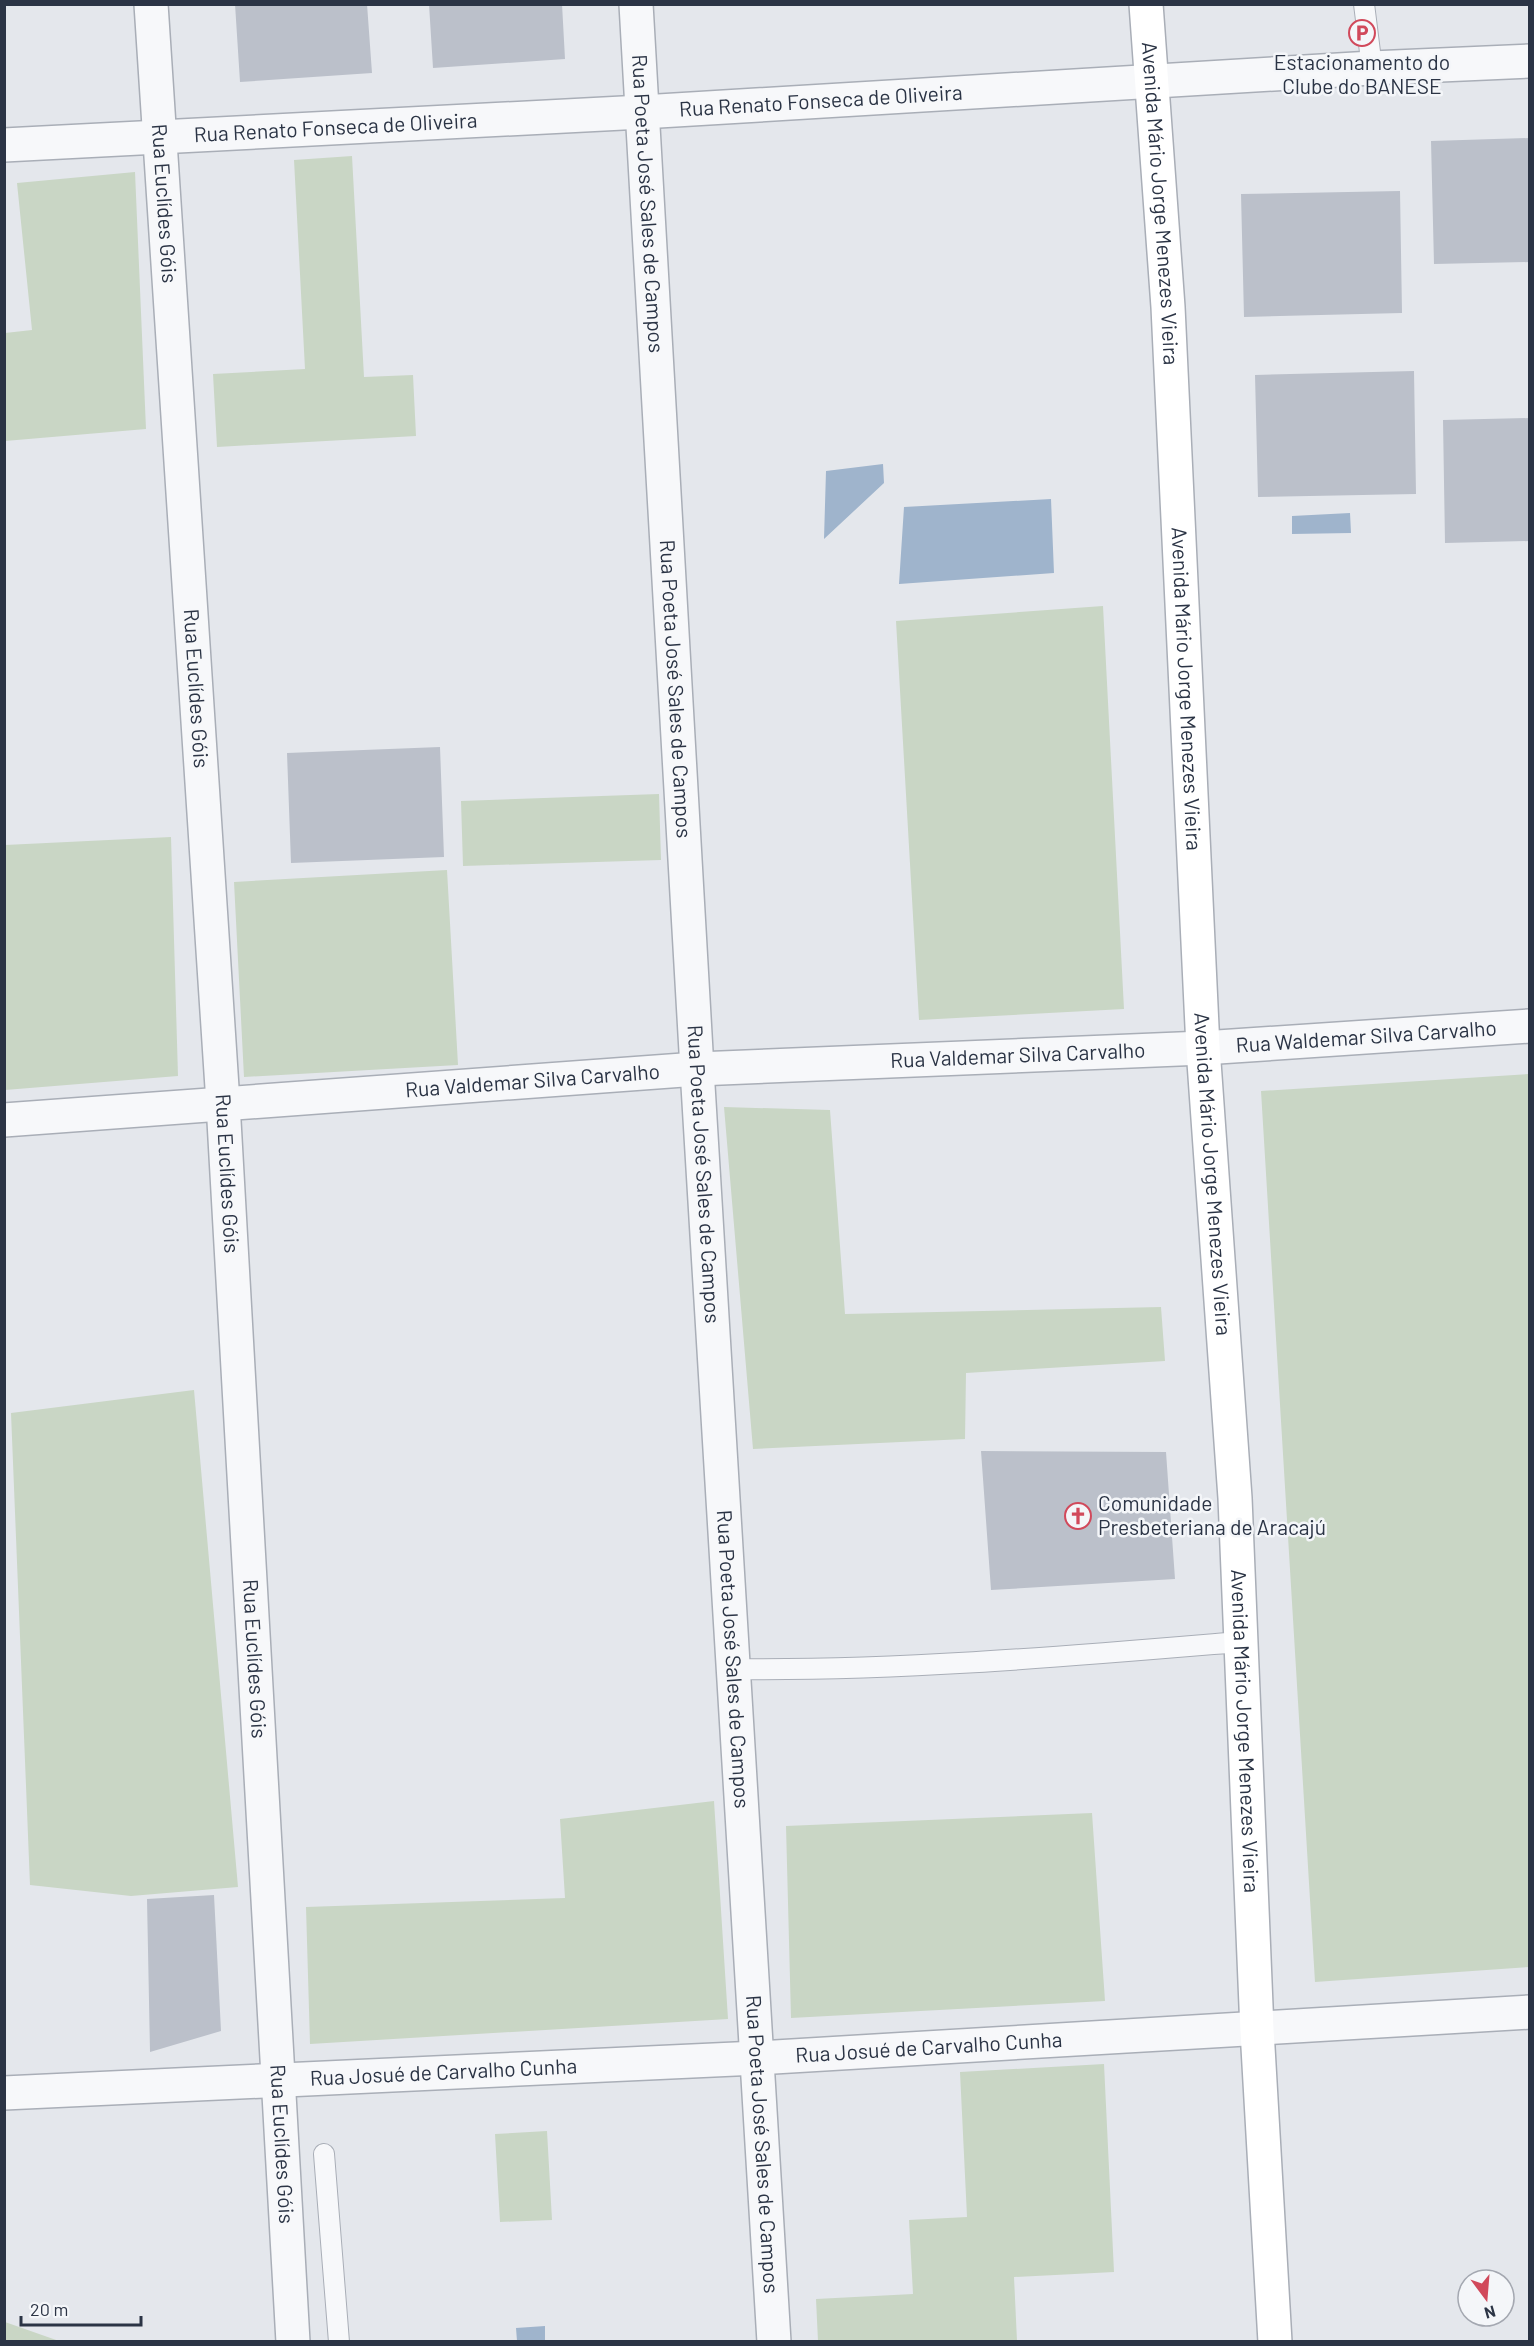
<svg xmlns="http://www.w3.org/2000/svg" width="1534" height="2346" viewBox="0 0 1534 2346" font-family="Barlow,sans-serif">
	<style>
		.green { fill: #c9d6c5 }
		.water { fill: #9fb4cc }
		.building { fill: #bbc0ca }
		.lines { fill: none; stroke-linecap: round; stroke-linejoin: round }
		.lane-casing { stroke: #a9aeb7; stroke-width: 22 }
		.street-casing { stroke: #a9aeb7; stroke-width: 36 }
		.secondary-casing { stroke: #a9aeb7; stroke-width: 36 }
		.lane { stroke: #f7f8fa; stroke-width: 20 }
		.street { stroke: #f7f8fa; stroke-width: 33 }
		.secondary { stroke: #fff; stroke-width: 33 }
		.labels { text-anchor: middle; stroke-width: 5; stroke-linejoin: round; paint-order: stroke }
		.poi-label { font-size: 21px; fill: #2b3445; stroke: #f4f6f9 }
		.street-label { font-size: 21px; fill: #2b3445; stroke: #f4f6f9 }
	</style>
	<rect width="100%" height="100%" fill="#e4e7ec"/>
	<path class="green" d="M352 156 364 377 413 375 416 436 217 447 213 374 305 369 294 160Z
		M135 172 146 429 5 441V333L32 330 17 183Z
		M1103 606 1124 1009 919 1020 896 621Z
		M659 794 661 860 463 866 461 801Z
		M171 837 178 1076 5 1090V845Z
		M447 870 458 1065 244 1077 234 882Z
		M1529 1074V1967L1315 1982 1261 1091Z
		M724 1107 830 1110 845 1314 1161 1307 1165 1361 966 1373 965 1439 753 1449Z
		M194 1390 238 1887 131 1896 30 1885 11 1413Z
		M714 1801 728 2019 310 2044 306 1907 565 1898 560 1819Z
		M1092 1813 1105 2001 791 2018 786 1826Z
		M1104 2064 1114 2272 1014 2277 1017 2341H818L816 2299 913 2294 909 2220 967 2217 960 2072Z
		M547 2131 552 2220 500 2222 495 2134Z
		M4 2322H5L59 2341H5Z"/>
	<path class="water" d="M883 464 884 483 824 539 826 471Z
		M1051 499 1054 573 899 584 904 507Z
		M1350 513 1351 533 1292 534V516Z
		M545 2326V2341H517L516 2328Z"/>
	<path class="building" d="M235 4H367L372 73 240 82Z
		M429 4H562L565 59 433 68Z
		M1530 138V262L1434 264 1431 141Z
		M1400 191 1402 313 1244 317 1241 194Z
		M1414 371 1416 494 1258 497 1255 375Z
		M1530 418V541L1445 543 1443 420Z
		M440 747 444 857 291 863 287 753Z
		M981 1451 1166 1452 1175 1579 991 1590Z
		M214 1895 221 2031 150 2052 147 1899Z"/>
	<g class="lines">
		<defs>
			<path id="lane" d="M1364 4 1372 68
				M733 1669C902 1671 1071 1656 1239 1642
				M324 2154 339 2342"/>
			<g id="street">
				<path id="s1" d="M151 4 223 1103 293 2342"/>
				<path id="s2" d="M636 4 697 1069 774 2342"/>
				<path id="s3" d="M4 145 642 112 1372 68 1530 61"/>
				<path id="s4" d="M4 1120 697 1069 1203 1048 1530 1026"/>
				<path id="s5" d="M4 2093 757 2058 1530 2012"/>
			</g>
			<g id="secondary">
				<path id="s6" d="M1146 4 1168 307 1203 1048 1235 1498 1257 2030 1275 2342"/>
			</g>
		</defs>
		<use href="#lane" class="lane-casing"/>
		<use href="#street" class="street-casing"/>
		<use href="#secondary" class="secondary-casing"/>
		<use href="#lane" class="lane"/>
		<use href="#street" class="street"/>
		<use href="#secondary" class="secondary"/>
	</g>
	<defs>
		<symbol id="parking-ring" viewBox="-11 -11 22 22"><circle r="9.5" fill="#f4f6f9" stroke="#d1495b" stroke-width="1.5"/><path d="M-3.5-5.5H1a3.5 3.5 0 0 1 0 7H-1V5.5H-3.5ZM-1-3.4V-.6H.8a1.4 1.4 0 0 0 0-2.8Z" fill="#d1495b"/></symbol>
		<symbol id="church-ring" viewBox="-11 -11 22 22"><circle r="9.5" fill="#f4f6f9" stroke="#d1495b" stroke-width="1.5"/><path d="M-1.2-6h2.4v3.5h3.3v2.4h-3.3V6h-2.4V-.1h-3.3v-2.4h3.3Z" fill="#d1495b"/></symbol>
	</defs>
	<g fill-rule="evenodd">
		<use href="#parking-ring" x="1347" y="18" width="30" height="30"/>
		<use href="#church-ring" x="1063" y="1501" width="30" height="30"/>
	</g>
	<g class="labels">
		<g class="poi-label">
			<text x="1362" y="70">Estacionamento do<tspan x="1362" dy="24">Clube do BANESE</tspan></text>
			<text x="1098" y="1511" text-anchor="start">Comunidade<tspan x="1098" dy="24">Presbeteriana de Aracajú</tspan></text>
		</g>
		<g class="street-label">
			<text dy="7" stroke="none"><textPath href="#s3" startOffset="818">Rua Renato Fonseca de Oliveira</textPath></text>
			<text dy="7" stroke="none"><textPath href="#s3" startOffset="332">Rua Renato Fonseca de Oliveira</textPath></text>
			<text dy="7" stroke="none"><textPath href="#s6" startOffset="200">Avenida Mário Jorge Menezes Vieira</textPath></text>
			<text dy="7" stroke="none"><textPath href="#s1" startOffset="200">Rua Euclídes Góis</textPath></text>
			<text dy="7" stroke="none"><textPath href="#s2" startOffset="200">Rua Poeta José Sales de Campos</textPath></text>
			<text dy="7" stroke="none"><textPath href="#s1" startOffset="686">Rua Euclídes Góis</textPath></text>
			<text dy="7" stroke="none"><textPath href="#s2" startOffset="686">Rua Poeta José Sales de Campos</textPath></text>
			<text dy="7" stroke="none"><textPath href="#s6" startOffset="686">Avenida Mário Jorge Menezes Vieira</textPath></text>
			<text dy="7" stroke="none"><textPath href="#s4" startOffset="1365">Rua Waldemar Silva Carvalho</textPath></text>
			<text dy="7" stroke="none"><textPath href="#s4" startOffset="1016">Rua Valdemar Silva Carvalho</textPath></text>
			<text dy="7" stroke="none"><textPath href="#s4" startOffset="530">Rua Valdemar Silva Carvalho</textPath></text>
			<text dy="7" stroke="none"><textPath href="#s1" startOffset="1172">Rua Euclídes Góis</textPath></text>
			<text dy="7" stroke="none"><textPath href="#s2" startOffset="1172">Rua Poeta José Sales de Campos</textPath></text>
			<text dy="7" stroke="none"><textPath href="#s6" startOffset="1172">Avenida Mário Jorge Menezes Vieira</textPath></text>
			<text dy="7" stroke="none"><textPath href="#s1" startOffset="1658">Rua Euclídes Góis</textPath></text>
			<text dy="7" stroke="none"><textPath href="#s2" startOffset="1658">Rua Poeta José Sales de Campos</textPath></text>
			<text dy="7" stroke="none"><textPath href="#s6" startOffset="1730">Avenida Mário Jorge Menezes Vieira</textPath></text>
			<text dy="7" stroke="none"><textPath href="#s5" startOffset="926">Rua Josué de Carvalho Cunha</textPath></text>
			<text dy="7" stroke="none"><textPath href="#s5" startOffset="440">Rua Josué de Carvalho Cunha</textPath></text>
			<text dy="7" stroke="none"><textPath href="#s1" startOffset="2144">Rua Euclídes Góis</textPath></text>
			<text dy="7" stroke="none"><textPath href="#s2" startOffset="2144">Rua Poeta José Sales de Campos</textPath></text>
		</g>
	</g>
	<rect width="1534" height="2346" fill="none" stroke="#2b3445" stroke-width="12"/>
	<g transform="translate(1486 2298) rotate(164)"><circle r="28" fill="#f4f6f9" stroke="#a4a8b1" stroke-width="1.5"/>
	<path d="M0-4.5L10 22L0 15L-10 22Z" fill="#d1495b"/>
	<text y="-9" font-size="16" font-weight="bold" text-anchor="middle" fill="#2b3445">N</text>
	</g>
	<path d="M21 2316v9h120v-9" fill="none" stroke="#2b3445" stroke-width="3"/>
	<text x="30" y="2316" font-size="18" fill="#2b3445" stroke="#f4f6f9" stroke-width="4.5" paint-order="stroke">20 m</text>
</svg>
